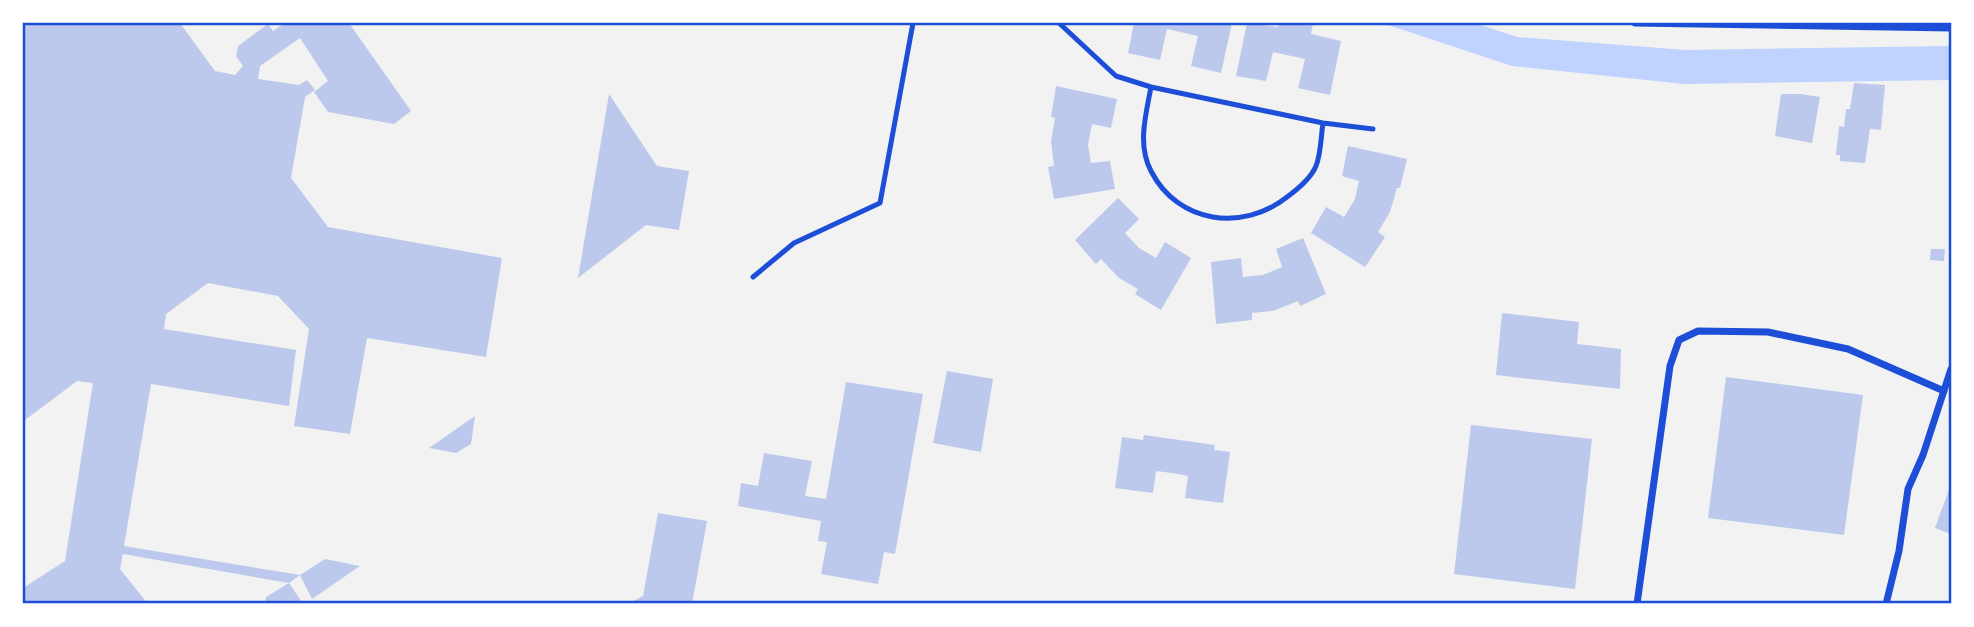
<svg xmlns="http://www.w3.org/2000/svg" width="1974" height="627" viewBox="0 0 1974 627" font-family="'DejaVu Sans',sans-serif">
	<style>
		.water { fill: #bfd3fe }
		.building { fill: #bdc9ec }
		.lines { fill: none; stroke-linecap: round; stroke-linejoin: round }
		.service { stroke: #1d4ed8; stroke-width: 5 }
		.minor { stroke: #1d4ed8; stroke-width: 7 }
		.neatline { fill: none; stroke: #1d4ed8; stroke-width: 2.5 }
	</style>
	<rect width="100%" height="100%" fill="#f2f2f2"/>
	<path class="water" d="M1382 23H1475L1517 37 1686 50 1951 46V80L1685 84 1512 66Z"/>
	<path class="building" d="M23 23H180L215 71 235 75 243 66 236 56 238 46 268 24 273 31 285 23H349L411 111 394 124 328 112 314 92 328 81 300 38 260 66 258 79 299 85 307 80 315 90 305 97 291 178 328 227 502 258 486 357 367 338 350 434 294 426 309 329 278 296 208 283 166 314 164 329 296 350 289 406 151 384 124 546 300 575 289 583 303 604H265L266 597 289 583 123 554 120 569 148 604H23V588L65 561 93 383 77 381 25 420 23 416Z
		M1134 23H1232L1221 73 1191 66 1198 36 1167 29 1160 60 1128 53Z
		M1247 23 1278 27 1279 23H1308L1313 24 1311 34 1341 41 1330 95 1298 88 1305 59 1273 52 1266 81 1236 76Z
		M1854 83 1885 85 1881 130 1870 129 1865 163 1840 161V155H1836L1839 126 1844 127 1846 109H1850Z
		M1056 86 1117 99 1111 128 1092 124 1088 145 1091 163 1110 161 1115 189 1054 199 1048 167 1054 166 1051 141 1055 118 1051 117Z
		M609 94 657 166 689 171 679 230 646 225 578 278Z
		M1781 94H1801L1820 97 1812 143 1775 136Z
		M1348 146 1407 159 1400 188H1397L1390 212 1378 232 1385 237 1365 267 1311 233 1326 207 1344 217 1355 199 1359 181 1342 176Z
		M1118 198 1139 219 1125 233 1139 248 1156 258 1165 242 1191 258 1161 310 1135 294 1138 289 1119 278 1101 259 1096 264 1075 240Z
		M1303 238 1326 294 1300 306 1298 301 1273 311 1252 313V320L1216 324 1211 262 1241 258 1243 277 1263 275 1282 267 1276 249Z
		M1931 249H1945L1944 261 1930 260Z
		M1502 313 1579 322 1577 344 1621 349 1620 389 1496 375Z
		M947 371 993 379 981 452 933 443Z
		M1726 377 1863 395 1844 535 1708 518Z
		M846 382 923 394 895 554 884 552 878 584 821 574 827 542 818 541 821 521 738 506 741 483 758 486 764 453 812 461 805 496 826 499Z
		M475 416 471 444 456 453 429 448Z
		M1471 425 1592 439 1575 589 1454 574Z
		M1144 435 1215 445 1214 450 1230 452 1223 503 1185 498 1188 476 1172 473 1156 471 1153 493 1115 488 1122 437 1143 440Z
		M1951 484V534L1935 528Z
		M658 513 707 521 692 604H628L643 596Z
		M325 559 360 566 312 599 300 575Z"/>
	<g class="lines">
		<path class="service" d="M1059 23 1116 76 1151 87 1323 123 1373 129
			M1151 87C1146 114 1137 145 1151 171 1178 224 1243 232 1287 197 1298 189 1311 178 1316 166 1321 154 1321 136 1323 123
			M753 277 794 243 880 203 913 23"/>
		<path class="minor" d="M1635 23 1951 28
			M1637 604 1670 366 1679 340 1698 331 1768 332 1848 349 1944 391
			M1886 604 1899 551 1908 489 1923 455 1951 369"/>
	</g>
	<rect width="1974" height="627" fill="none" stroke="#ffffff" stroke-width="49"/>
	<rect x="24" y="24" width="1926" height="578" class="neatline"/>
</svg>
